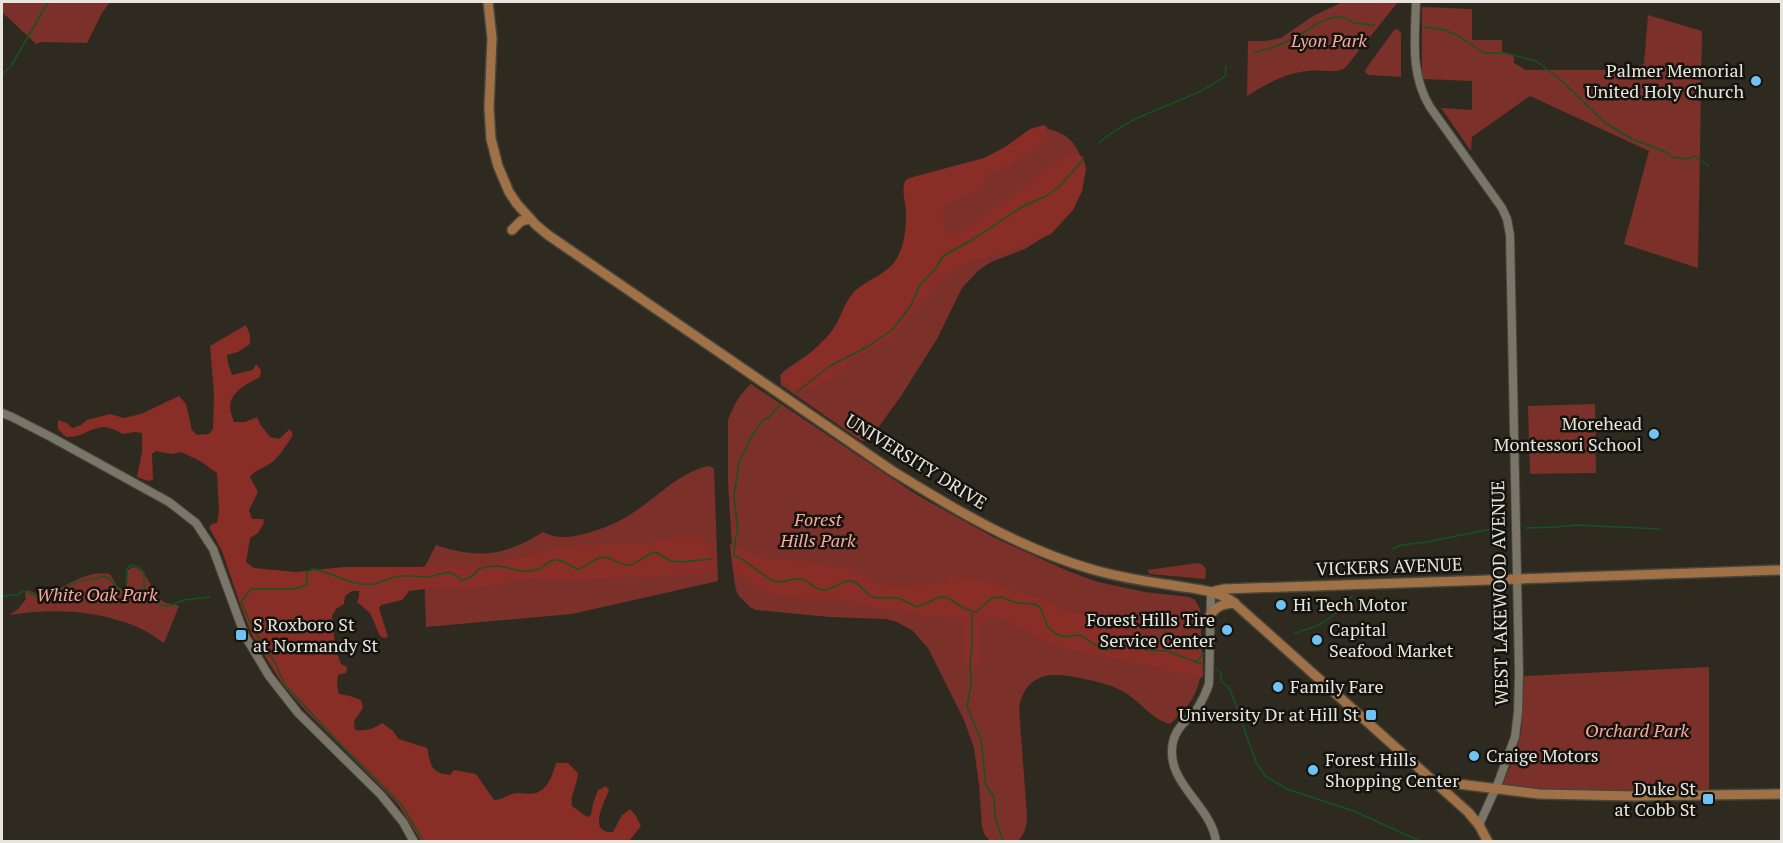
<svg xmlns="http://www.w3.org/2000/svg" width="1783" height="843" viewBox="0 0 1783 843" font-family="'PT Serif',serif">
	<style>
		.green { fill: #7b302a }
		.forest { fill: #892d27 }
		.lines { fill: none; stroke-linecap: round; stroke-linejoin: round }
		.stream { stroke: #135423; stroke-width: 1.5 }
		.minor-casing { stroke: #48453c; stroke-width: 10 }
		.major-casing { stroke: #48453c; stroke-width: 12 }
		.minor { stroke: #7a7569; stroke-width: 8 }
		.major { stroke: #a07146; stroke-width: 9 }
		.poi-dot { fill: #70c1f4; stroke: #14130e; stroke-width: 2 }
		.labels { text-anchor: middle; stroke-width: 5; stroke-linejoin: round; paint-order: stroke }
		.park-label { font-size: 18px; font-style: italic; fill: #f8a99f; stroke: #14130e }
		.poi-label { font-size: 18px; fill: #e8e5de; stroke: #14130e; text-anchor: start }
		.street-label { font-size: 18px; fill: #e8e5de; stroke: #14130e }
	</style>
	<rect width="100%" height="100%" fill="#2e2a1f"/>
	<path class="green" d="M2 2H110L102 13 87 43 41 42 36 44 2 12Z
		M1343 2H1398L1345 68C1334 74 1320 69 1308 71 1285 73 1266 84 1247 96L1248 41H1266L1281 38 1313 16Z
		M1422 7 1472 9V40H1502V52L1514 55V63L1526 70H1625L1644 64 1648 15 1702 31 1698 268 1624 244 1649 151 1530 96 1472 137 1471 151 1441 108 1472 110V81L1422 79Z
		M1398 29 1401 33V77L1369 75 1366 73 1365 70 1394 30Z
		M1048 129C1067 133 1076 143 1082 160L1049 234 1025 249 991 262 979 270 962 288 937 339 901 396 870 439 863 441 860 440 781 385 780 375C789 365 807 357 818 347L883 275 896 264 903 247 986 161 1041 130Z
		M751 384 917 495 995 538 1068 571 1098 582 1145 592 1189 597 1195 600 1200 609C1201 658 1212 689 1170 724 1152 720 1140 701 1124 692 1112 685 1098 682 1085 679 1055 672 1026 670 1019 708L1027 815C1027 825 1025 834 1018 841H990L984 834 982 827 979 785 974 748 964 720 928 648 913 631 897 622 886 619 829 617 756 610 750 607 739 596 736 590 734 579 728 482V420C733 406 740 394 751 384Z
		M1595 404 1596 473 1530 474 1528 406Z
		M708 466 714 468 718 581 572 614 426 627 424 568 436 545C478 559 505 556 543 532 558 540 572 537 588 533 604 528 620 522 634 512 659 496 678 473 708 466Z
		M1198 563 1203 565 1206 570 1205 579 1150 574 1147 570Z
		M133 567C149 570 149 589 160 599 165 604 173 604 179 606L164 643C155 637 145 630 135 626 96 610 51 608 9 615L18 609 26 599 25 593 28 590 42 597 47 596C66 586 87 570 110 574L118 588 123 589 127 586 128 570Z
		M1709 667V790C1641 792 1572 795 1505 785L1503 784 1516 751 1521 734 1524 676Z"/>
	<path class="forest" d="M1044 125 1047 127C1048 133 1049 136 1045 141 1038 152 999 171 985 176L982 187 944 206 942 216 945 234 953 235 973 224 1066 155 1074 153 1083 157 1086 169 1082 191 1073 210 1051 234 1021 247 958 266 937 283 891 338 851 360 842 373 824 383 800 393 782 381 783 376C799 361 817 349 831 332 841 320 843 303 854 292 868 278 891 274 899 254 905 242 906 226 906 213 906 204 902 194 904 185 905 180 905 181 909 178L984 158 1005 147 1030 129Z
		M246 325 250 335V344L238 352 227 355 228 363 232 375 253 370 256 364 261 370 260 377C248 383 230 392 230 407 230 412 233 418 234 422H245L257 417 260 424 270 437 279 439 290 429 293 435C287 444 280 456 271 463 264 468 256 469 250 477L258 492 249 510 252 519H263L264 523 258 533 250 538 246 562 254 568 296 572 344 567H419L449 565 467 567 528 556 557 548 601 544H640L671 538 699 537 711 546C715 558 717 568 704 574L563 581 527 579 495 586 460 589 433 588 409 591 402 600 381 605 379 608 388 637 384 638 380 636 370 613 357 602 359 597V591H352L345 596 344 604 336 609 332 616 335 647 341 664 347 667 346 673 338 675 337 685 339 694 350 696 361 700 363 708 354 721 355 730C366 731 374 729 382 723L392 730 399 739 427 748C431 765 430 773 450 775L454 770 476 774 494 800C504 799 505 796 512 794 518 792 525 794 531 794 548 792 552 776 556 763H568L578 773C577 786 570 795 572 806L587 817 591 815 593 803 598 790 606 786 609 790C604 803 587 833 613 832L622 815 630 809 636 816 641 826 629 841H421L398 804 306 711 283 685 252 635 241 607 222 551 209 527 212 524 217 523 219 511 217 473 200 461 181 452 171 454 156 451 152 454 153 480 149 481 137 477 142 452V433L135 432 123 434C94 417 91 438 66 437L58 429V420L67 423 72 428 81 425 87 420 110 414 124 418 141 414 179 396 186 404 192 430 197 435 209 434 213 429 214 394 210 346Z
		M730 544 763 558 813 562 833 567 853 569 878 585 904 587 934 584 950 577 976 579 1047 600 1065 611 1092 616 1163 646 1195 650 1203 653V677L1199 678 1186 674 1171 673 1157 667 1087 654 1055 646 1004 620 991 618 981 621 979 632V664L976 667 966 665 964 660 962 622 958 619 933 615 927 619C912 609 895 611 878 608 864 606 851 600 837 599 816 598 793 599 772 595 761 592 744 577 733 571Z"/>
	<g class="lines">
		<path class="stream" d="M1425 27 1445 30 1459 36 1484 53H1505L1536 61 1562 81 1604 122 1632 139 1666 152 1672 157 1687 159 1695 156 1709 166
			M1254 53C1267 49 1282 45 1294 38 1309 30 1337 5 1353 23L1375 25
			M2 74 11 66 48 2
			M1099 143C1135 110 1188 104 1225 76L1226 66
			M797 392 830 366 867 347 892 330 910 307 920 285 936 268 943 256 972 240 1020 208 1046 196 1059 187 1083 160
			M780 405 768 418 762 421 750 439 739 463 734 496 738 533 735 539 734 556C748 559 764 580 778 582 785 583 793 577 801 579 811 581 814 591 825 590 834 589 842 580 851 581 860 582 862 590 869 595 878 601 886 596 896 598 903 599 910 604 917 607 925 605 933 599 940 597 951 595 962 612 976 612L992 598 1001 597 1017 603 1035 604 1040 607 1048 627 1056 634 1064 637 1079 635 1085 638 1101 649 1108 650 1120 642 1130 641 1147 650 1167 651 1204 665
			M1526 528 1557 527 1575 525 1660 529
			M1393 549 1401 545 1427 542 1506 526
			M2 597 10 595H17L22 592 26 591 40 598 56 597C71 578 84 582 105 576 113 580 115 590 126 590L127 569 131 565 139 567 144 573V592L161 605 170 606 184 600 210 597
			M972 614V647L970 662 971 685 967 706 981 740 986 786 994 797 995 816 1003 842
			M1295 633C1302 630 1311 629 1318 625 1333 618 1341 608 1352 596
			M1197 661 1204 653
			M1216 669 1221 673V681L1230 689 1256 762 1265 776 1287 789 1354 811 1422 842
			M424 842 401 804 342 746 285 685 275 663 254 631 241 602 251 589H294L307 585V572L312 569C334 572 350 587 374 584 383 582 391 577 400 576 408 575 416 577 424 577 440 577 448 565 461 580 469 580 474 575 478 569 484 567 490 566 497 566 511 567 524 575 539 569 545 566 548 560 556 560 564 560 571 567 578 569 586 567 592 561 599 558 610 554 619 567 630 565 637 564 645 555 655 552L671 561 681 562 712 559"/>
		<defs>
			<path id="minor" d="M1416 2C1415 39 1410 74 1430 107L1502 208 1507 219 1510 235 1519 673 1518 712 1515 737 1498 783 1479 825
				M2 413 12 417 51 437 169 502 196 523 213 549 245 636 269 676 298 713 381 795 403 822 414 842
				M1211 591 1209 684C1206 693 1202 701 1197 709 1188 720 1176 727 1173 742 1164 783 1212 805 1216 842"/>
			<path id="major" d="M488 2 492 38 489 108 491 139 498 166 509 192 517 204 536 225 548 235 891 470C954 509 1019 548 1091 569 1117 577 1144 581 1171 585 1193 589 1213 589 1232 601L1468 812 1479 825 1488 842
				M512 230 521 221 530 219
				M1215 591 1224 589 1782 570
				M1209 617C1216 606 1222 604 1235 603
				M1434 781 1539 794 1634 796 1782 794"/>
		</defs>
		<use href="#minor" class="minor-casing"/>
		<use href="#major" class="major-casing"/>
		<use href="#minor" class="minor"/>
		<use href="#major" class="major"/>
	</g>
	<g class="poi-dot">
		<circle cx="1756" cy="81" r="6"/>
		<circle cx="1654" cy="434" r="6"/>
		<circle cx="1281" cy="605" r="6"/>
		<circle cx="1227" cy="630" r="6"/>
		<rect x="235" y="629" width="12" height="12" rx="3"/>
		<circle cx="1317" cy="640" r="6"/>
		<circle cx="1278" cy="687" r="6"/>
		<rect x="1365" y="709" width="12" height="12" rx="3"/>
		<circle cx="1474" cy="756" r="6"/>
		<circle cx="1313" cy="770" r="6"/>
		<rect x="1702" y="793" width="12" height="12" rx="3"/>
	</g>
	<g class="labels">
		<g class="park-label">
			<text x="1329" y="47">Lyon Park</text>
			<text x="818" y="526">Forest<tspan x="818" dy="21">Hills Park</tspan></text>
			<text x="97" y="601">White Oak Park</text>
			<text x="1637" y="737">Orchard Park</text>
		</g>
		<g class="poi-label">
			<text x="1744" y="77" text-anchor="end">Palmer Memorial<tspan x="1744" dy="21">United Holy Church</tspan></text>
			<text x="1642" y="430" text-anchor="end">Morehead<tspan x="1642" dy="21">Montessori School</tspan></text>
			<text x="1293" y="611">Hi Tech Motor</text>
			<text x="1215" y="626" text-anchor="end">Forest Hills Tire<tspan x="1215" dy="21">Service Center</tspan></text>
			<text x="253" y="631">S Roxboro St<tspan x="253" dy="21">at Normandy St</tspan></text>
			<text x="1329" y="636">Capital<tspan x="1329" dy="21">Seafood Market</tspan></text>
			<text x="1290" y="693">Family Fare</text>
			<text x="1359" y="721" text-anchor="end">University Dr at Hill St</text>
			<text x="1486" y="762">Craige Motors</text>
			<text x="1325" y="766">Forest Hills<tspan x="1325" dy="21">Shopping Center</tspan></text>
			<text x="1696" y="795" text-anchor="end">Duke St<tspan x="1696" dy="21">at Cobb St</tspan></text>
		</g>
		<g class="street-label">
			<text transform="translate(916 462) rotate(32)" y="6">UNIVERSITY DRIVE</text>
			<text transform="translate(1389 567) rotate(-2)" y="6">VICKERS AVENUE</text>
			<text transform="translate(1500 593) rotate(-91)" y="6">WEST LAKEWOOD AVENUE</text>
		</g>
	</g>
	<rect width="1783" height="843" fill="none" stroke="#e8e5de" stroke-width="6"/>
</svg>
